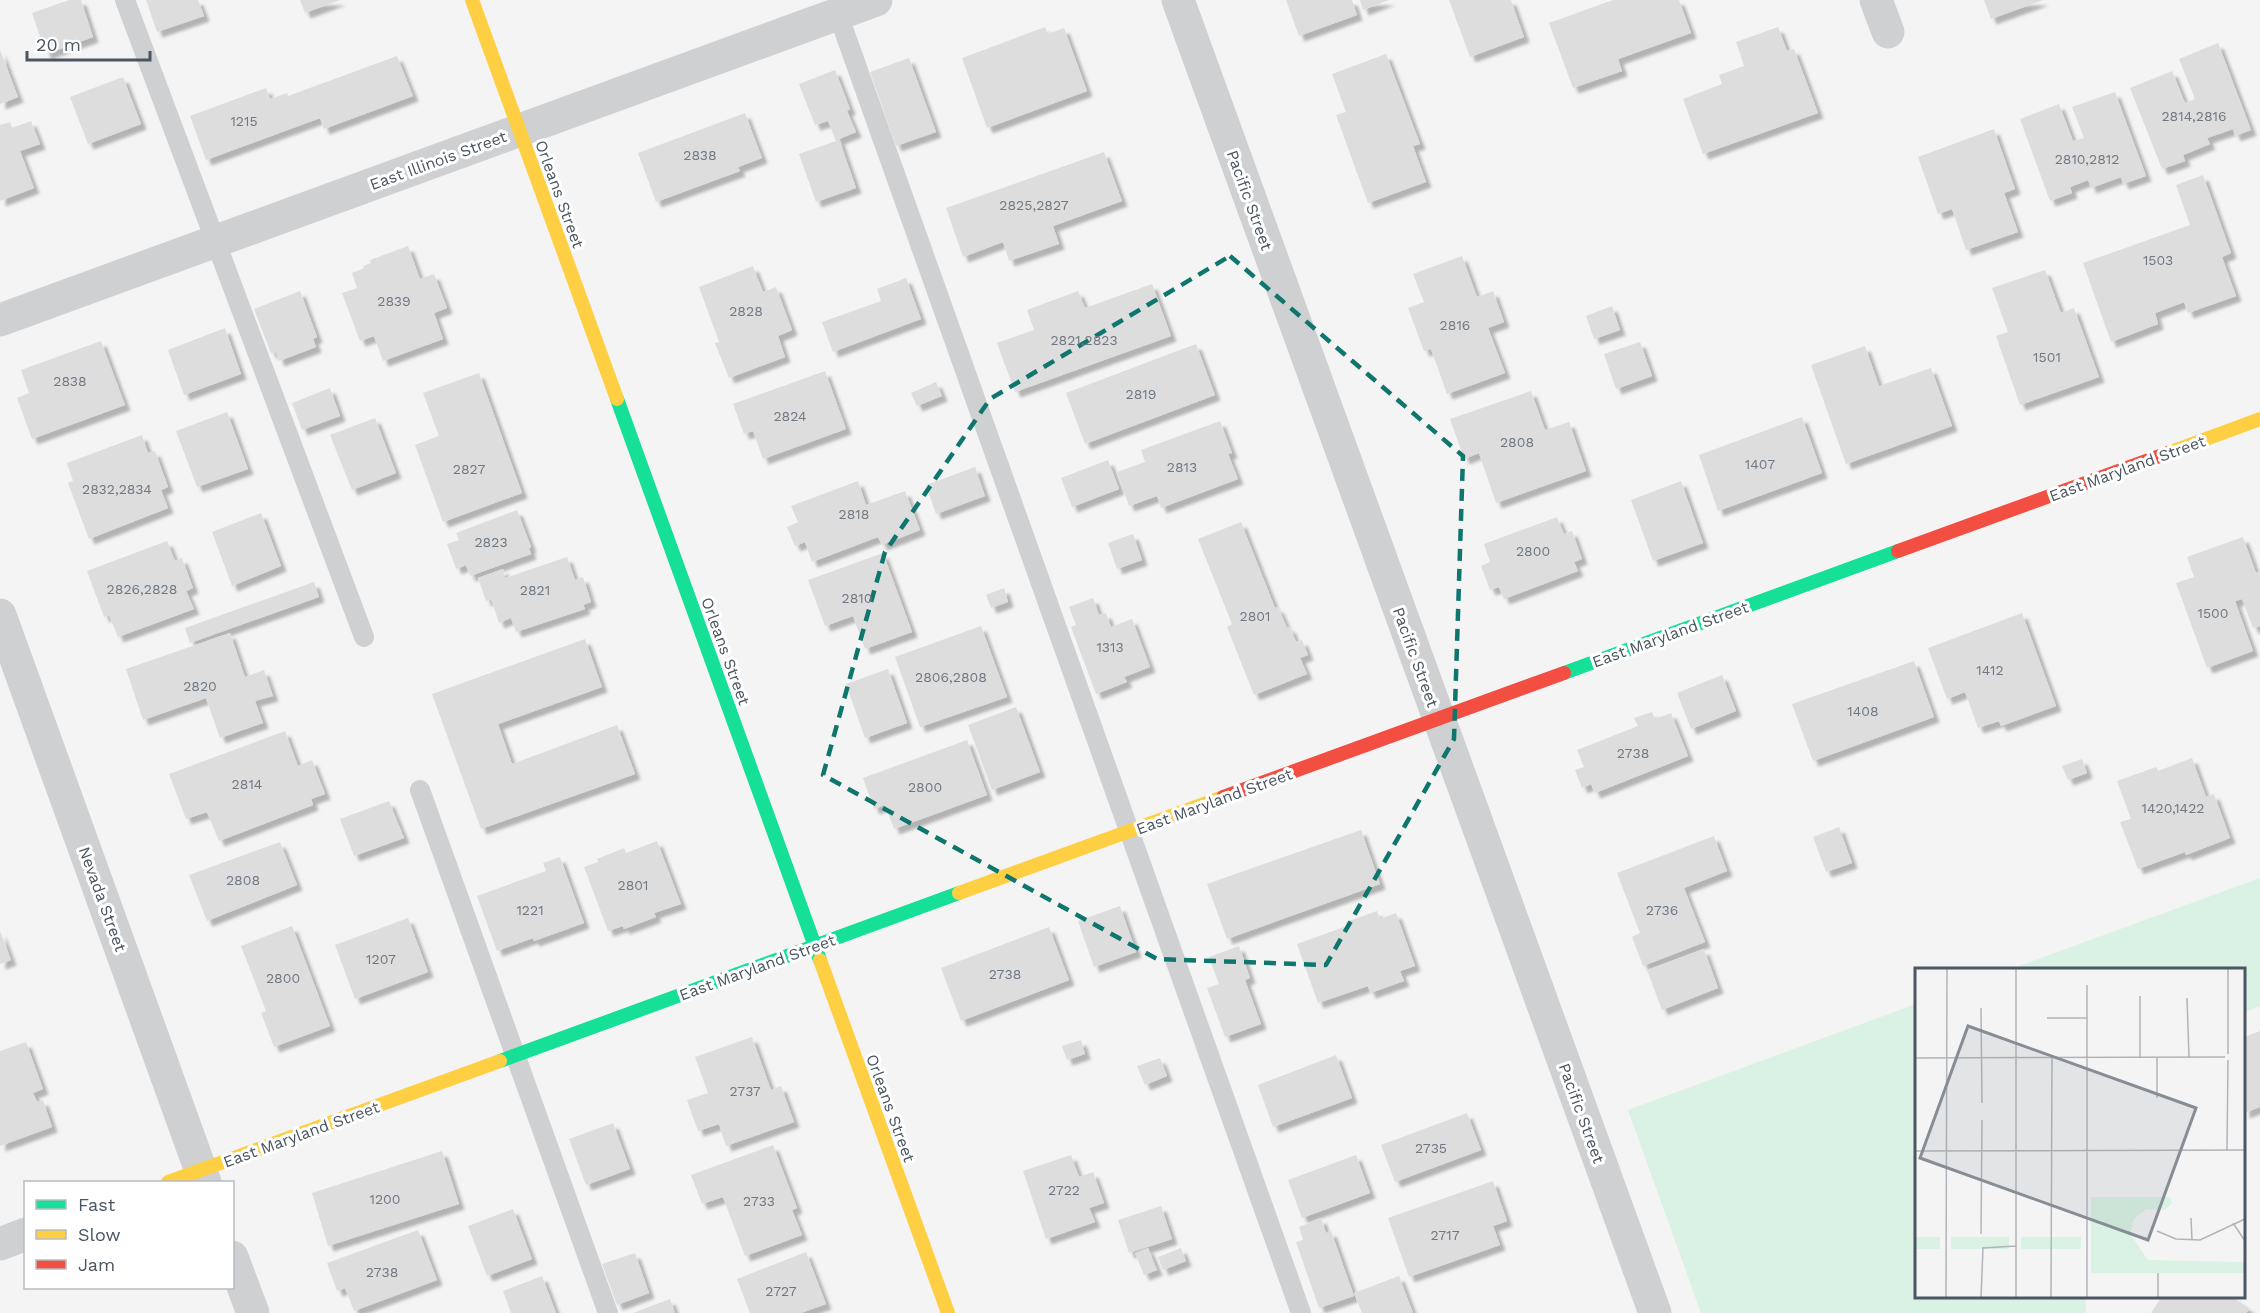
<svg xmlns="http://www.w3.org/2000/svg" width="2260" height="1313" viewBox="0 0 2260 1313" font-family="'Work Sans',sans-serif">
	<style>
		.green { fill: #d9f2e3 }
		.building { fill: #ddddde; filter: url(#shadow) }
		.lines { fill: none; stroke-linecap: round; stroke-linejoin: round }
		.lane { stroke: #ced0d2; stroke-width: 20 }
		.street { stroke: #ced0d2; stroke-width: 33 }
		.fast { stroke: #16e098; stroke-width: 14 }
		.slow { stroke: #ffcf43; stroke-width: 14 }
		.jam { stroke: #f24e42; stroke-width: 14 }
		.marked { fill: none; stroke: #0f766e; stroke-width: 4.5; stroke-dasharray: 12 8; stroke-linejoin: round }
		.labels { text-anchor: middle; stroke-width: 6; stroke-linejoin: round; paint-order: stroke }
		.number-label { font-size: 14px; fill: #707881 }
		.street-label { font-size: 16px; fill: #4a5661; stroke: #fff }
		.inset-road { fill: none; stroke: #b0b5b9; stroke-width: 1.5 }
		.view { fill: #868d94; fill-opacity: 0.15; stroke: #868d94; stroke-width: 3 }
		.inset-edge { fill: none; stroke: #4a5661; stroke-width: 3 }
	</style>
	<defs>
		<filter id="shadow"><feDropShadow dx="5.5" dy="5.5" stdDeviation="1.5" flood-color="#0004"/></filter>
	</defs>
	<rect width="100%" height="100%" fill="#f4f4f4"/>
	<path class="green" d="M2260 878V1006L2244 1012V970L2011 969Z
		M1916 1004V1296L2085 1297 2086 1313H1701L1628 1110Z"/>
	<path class="building" d="M69 0H81L93 37 46 54 32 13Z
		M146 0H198L204 16 157 32Z
		M300 0H340L305 13Z
		M1286 0H1352L1357 15 1299 36Z
		M1360 0H1389L1363 10Z
		M1449 0H1511L1524 37 1470 57Z
		M1613 0H1679L1691 33 1618 59 1622 71 1573 88 1549 23Z
		M1984 0H2043L1991 19Z
		M1045 27 1048 34 1064 28 1087 91 987 128 962 58Z
		M1778 27 1787 51 1794 49 1818 113 1703 154 1683 99 1722 84 1719 75 1744 66 1736 42Z
		M2218 43 2251 130 2235 136 2233 129 2207 138 2210 144 2183 155 2185 161 2162 169 2130 88 2172 71 2185 103 2195 99 2179 59Z
		M0 50 18 97 0 104Z
		M1386 54 1420 144 1413 146 1426 182 1368 203 1336 115 1346 112 1332 74Z
		M397 56 413 96 324 129 320 118 206 160 190 116 266 88 270 99 287 93 288 96Z
		M909 58 936 132 896 146 870 72Z
		M835 70 850 109 847 111 856 132 839 139 856 188 816 202 799 154 836 141 828 121 815 125 799 84Z
		M123 77 141 124 88 144 70 97Z
		M2115 92 2146 176 2123 184 2121 177 2091 188 2088 180 2070 187 2072 193 2050 201 2020 119 2059 104 2073 141 2084 138 2072 107Z
		M745 113 762 158 738 167 740 171 656 202 638 153Z
		M31 121 40 144 20 151 34 188 0 201V125L10 122 12 128Z
		M1994 129 2015 189 2004 193 2018 232 1966 250 1952 209 1938 214 1918 157Z
		M1104 152 1122 201 1053 226 1059 244 1009 261 1003 242 963 257 946 208Z
		M2203 175 2231 253 2222 257 2236 296 2188 313 2184 302 2155 313 2158 324 2111 342 2083 263 2190 225 2176 185Z
		M408 246 420 279 434 274 447 308 434 313 443 339 383 361 374 336 360 341 342 293 357 288 352 273 364 268 363 266 371 263 370 260Z
		M1462 256 1477 297 1493 291 1504 322 1488 328 1505 373 1447 394 1431 349 1424 351 1408 308 1424 302 1413 274Z
		M753 266 763 292 776 287 792 330 778 336 785 357 729 378 715 343 719 342 699 287Z
		M2045 270 2061 313 2074 308 2099 377 2020 405 1996 336 2008 332 1992 288Z
		M906 278 921 319 833 352 822 322 881 301 877 289Z
		M1152 284 1171 336 1015 392 997 343 1034 330 1027 310 1078 291 1085 308Z
		M300 291 317 337 313 339 316 347 279 361 276 352 271 353 254 309Z
		M1612 306 1620 330 1594 339 1586 316Z
		M225 328 241 374 184 395 168 350Z
		M101 341 125 405 32 439 17 398 29 393 21 370Z
		M1640 342 1652 376 1616 389 1604 354Z
		M1196 344 1215 395 1085 444 1066 393Z
		M1865 346 1879 386 1931 368 1952 426 1846 464 1811 365Z
		M825 371 846 429 763 459 753 431 744 434 733 404Z
		M479 373 522 493 443 522 415 445 439 436 423 393Z
		M936 382 942 396 917 406 911 393Z
		M330 388 340 416 302 430 292 403Z
		M1531 391 1545 430 1569 422 1586 471 1496 503 1479 453 1464 459 1450 419Z
		M227 412 248 469 197 487 176 431Z
		M1802 417 1822 473 1718 511 1699 455Z
		M375 418 396 473 352 490 330 435Z
		M1220 421 1232 453 1228 454 1238 479 1161 508 1157 496 1129 506 1117 472 1145 462 1141 450Z
		M142 435 148 453 155 451 168 487 161 490 168 508 89 539 68 483 73 481 67 463Z
		M1108 460 1119 489 1072 507 1061 478Z
		M975 467 985 496 936 514 926 485Z
		M858 481 866 505 905 491 920 530 882 545 878 537 812 562 805 542 795 546 787 527 798 522 791 506Z
		M1681 481 1703 543 1653 561 1631 500Z
		M517 510 531 547 529 548 531 554 470 576 466 565 456 569 447 544 459 540 456 533Z
		M261 513 281 566 232 586 212 532Z
		M1557 517 1564 534 1572 531 1582 559 1574 562 1578 571 1504 599 1499 587 1490 590 1481 566 1490 562 1484 544Z
		M1241 522 1275 608 1278 607 1287 628 1290 627 1296 642 1302 640 1308 655 1300 658 1307 674 1254 695 1227 627 1232 624 1198 539Z
		M1133 534 1142 560 1117 569 1108 543Z
		M2243 537 2256 573 2260 571V626L2253 628 2242 599 2235 601 2253 651 2207 668 2176 583 2194 577 2187 557Z
		M167 541 175 561 182 558 193 588 186 591 194 609 118 637 109 615 104 617 87 571Z
		M883 553 912 632 865 649 853 616 825 626 808 580Z
		M567 557 575 580 583 577 591 602 583 605 585 609 516 632 511 618 499 623 491 599 486 601 478 578 503 569 505 578Z
		M314 582 319 597 190 643 185 628Z
		M1004 588 1008 602 991 608 986 595Z
		M1093 598 1099 615 1106 613 1111 627 1132 619 1150 667 1124 677 1127 682 1096 694 1071 627 1076 625 1069 607Z
		M2022 613 2056 706 2001 726 1999 721 1978 728 1965 692 1947 699 1928 648Z
		M981 626 1007 697 920 727 895 657Z
		M230 633 245 677 264 670 273 696 255 701 263 723 220 738 206 698 143 720 126 669Z
		M585 639 602 687 498 724 512 764 617 725 635 774 481 829 432 694Z
		M1914 661 1934 717 1813 761 1792 704Z
		M888 669 907 723 865 738 846 684Z
		M1722 675 1736 711 1691 729 1677 693Z
		M1016 707 1040 772 992 790 968 725Z
		M1652 712 1655 719 1671 713 1688 756 1595 793 1591 784 1582 788 1575 770 1584 767 1577 750 1638 726 1634 718Z
		M285 731 298 766 312 760 325 794 311 799 313 805 219 841 207 812 186 819 169 774Z
		M967 740 987 795 894 829 885 805 874 809 863 778Z
		M2192 758 2206 797 2214 794 2230 838 2186 855 2185 852 2138 869 2120 822 2131 819 2117 781 2156 767 2158 771Z
		M2082 759 2087 773 2068 780 2062 766Z
		M389 801 404 838 354 856 340 819Z
		M1839 827 1852 863 1826 872 1813 837Z
		M1361 830 1380 884 1227 939 1207 884Z
		M1714 836 1727 871 1684 888 1705 942 1643 966 1632 937 1640 933 1617 873Z
		M657 841 681 904 654 913 656 917 624 929 623 926 608 931 584 867 598 862 597 859 624 848 626 853Z
		M280 842 297 885 207 921 189 875Z
		M560 857 584 923 534 941 533 938 497 951 477 896 546 871 543 863Z
		M1120 906 1136 952 1094 967 1078 921Z
		M1377 911 1380 919 1396 913 1415 966 1400 971 1404 981 1370 993 1368 986 1318 1003 1297 944 1347 926 1346 922Z
		M408 918 428 972 355 999 335 945Z
		M292 926 330 1026 274 1047 261 1013 266 1011 241 946Z
		M1049 927 1069 980 961 1021 941 968Z
		M0 931 11 960 0 964Z
		M1239 946 1250 978 1245 980 1261 1024 1225 1037 1207 988 1219 984 1209 957Z
		M1704 949 1718 988 1662 1010 1647 970Z
		M2260 1031V1107L2244 1113V1037Z
		M752 1037 771 1090 781 1086 794 1122 726 1146 719 1124 698 1131 687 1100 708 1093 695 1057Z
		M1081 1040 1085 1054 1067 1060 1062 1046Z
		M26 1042 43 1089 33 1093 37 1102 43 1100 52 1127 0 1146V1051Z
		M1336 1055 1352 1098 1273 1127 1258 1085Z
		M1160 1058 1167 1076 1145 1085 1137 1066Z
		M1467 1113 1481 1150 1395 1182 1381 1145Z
		M613 1123 630 1169 586 1185 569 1139Z
		M773 1145 797 1208 792 1210 802 1235 745 1256 723 1197 702 1204 691 1175Z
		M442 1151 459 1204 328 1246 312 1193Z
		M1071 1155 1079 1177 1093 1172 1104 1203 1089 1208 1095 1222 1046 1239 1023 1171Z
		M1356 1155 1370 1193 1302 1218 1288 1180Z
		M1493 1181 1507 1221 1493 1226 1500 1245 1409 1277 1388 1218Z
		M1161 1206 1172 1239 1129 1253 1118 1220Z
		M513 1209 532 1259 487 1276 468 1226Z
		M1321 1218 1326 1233 1331 1231 1354 1296 1319 1308 1296 1242 1303 1240 1299 1227Z
		M418 1230 437 1280 354 1311 345 1288 337 1291 327 1263Z
		M1148 1248 1157 1270 1144 1275 1135 1253Z
		M1181 1248 1186 1261 1163 1270 1158 1257Z
		M806 1252 826 1304 801 1313H750L737 1279Z
		M635 1253 649 1293 617 1305 602 1264Z
		M542 1276 556 1313H511L503 1291Z
		M1399 1276 1413 1313H1362L1354 1293Z
		M2162 1296H2231L2250 1309 2246 1313H2151Z
		M670 1299 675 1313H633Z"/>
	<g class="lines">
		<path class="lane" d="M125 0 364 637
			M838 14 1301 1313
			M420 790 608 1313"/>
		<path class="street" d="M1178 0 1655 1313
			M1876 0 1888 32
			M0 320 876 0
			M0 615 205 1182
			M0 1244 26 1234
			M232 1257 253 1313"/>
		<path class="fast" d="M617 399 820 960
			M1564 673 1898 551
			M500 1061 959 893"/>
		<path class="slow" d="M472 0 617 399
			M2168 453 2260 419
			M959 893 1223 797
			M820 960 948 1313
			M168 1182 500 1061"/>
		<path class="jam" d="M1898 551 2168 453
			M1223 797 1564 673"/>
	</g>
	<path class="marked" d="M1230 256 1463 456 1454 739 1326 965 1157 959 823 775 885 552 990 399Z"/>
	<g class="labels">
		<g class="number-label">
			<text x="2194" y="121">2814,2816</text>
			<text x="244" y="126">1215</text>
			<text x="700" y="160">2838</text>
			<text x="2087" y="164">2810,2812</text>
			<text x="1034" y="210">2825,2827</text>
			<text x="2158" y="265">1503</text>
			<text x="394" y="306">2839</text>
			<text x="746" y="316">2828</text>
			<text x="1455" y="330">2816</text>
			<text x="1084" y="345">2821,2823</text>
			<text x="2047" y="362">1501</text>
			<text x="70" y="386">2838</text>
			<text x="1141" y="399">2819</text>
			<text x="790" y="421">2824</text>
			<text x="1517" y="447">2808</text>
			<text x="1760" y="469">1407</text>
			<text x="1182" y="472">2813</text>
			<text x="469" y="474">2827</text>
			<text x="117" y="494">2832,2834</text>
			<text x="854" y="519">2818</text>
			<text x="491" y="547">2823</text>
			<text x="1533" y="556">2800</text>
			<text x="142" y="594">2826,2828</text>
			<text x="535" y="595">2821</text>
			<text x="857" y="603">2810</text>
			<text x="2213" y="618">1500</text>
			<text x="1255" y="621">2801</text>
			<text x="1110" y="652">1313</text>
			<text x="1990" y="675">1412</text>
			<text x="951" y="682">2806,2808</text>
			<text x="200" y="691">2820</text>
			<text x="1863" y="716">1408</text>
			<text x="1633" y="758">2738</text>
			<text x="247" y="789">2814</text>
			<text x="925" y="792">2800</text>
			<text x="2173" y="813">1420,1422</text>
			<text x="243" y="885">2808</text>
			<text x="633" y="890">2801</text>
			<text x="530" y="915">1221</text>
			<text x="1662" y="915">2736</text>
			<text x="381" y="964">1207</text>
			<text x="1005" y="979">2738</text>
			<text x="283" y="983">2800</text>
			<text x="745" y="1096">2737</text>
			<text x="1431" y="1153">2735</text>
			<text x="1064" y="1195">2722</text>
			<text x="385" y="1204">1200</text>
			<text x="759" y="1206">2733</text>
			<text x="1445" y="1240">2717</text>
			<text x="382" y="1277">2738</text>
			<text x="781" y="1296">2727</text>
		</g>
		<g class="street-label">
			<text transform="translate(438 160) rotate(-20)" y="6">East Illinois Street</text>
			<text transform="translate(560 194) rotate(70)" y="6">Orleans Street</text>
			<text transform="translate(1250 200) rotate(70)" y="6">Pacific Street</text>
			<text transform="translate(2127 468) rotate(-20)" y="6">East Maryland Street</text>
			<text transform="translate(1670 634) rotate(-20)" y="6">East Maryland Street</text>
			<text transform="translate(726 651) rotate(70)" y="6">Orleans Street</text>
			<text transform="translate(1416 657) rotate(70)" y="6">Pacific Street</text>
			<text transform="translate(1214 801) rotate(-20)" y="6">East Maryland Street</text>
			<text transform="translate(103 899) rotate(70)" y="6">Nevada Street</text>
			<text transform="translate(757 967) rotate(-20)" y="6">East Maryland Street</text>
			<text transform="translate(891 1108) rotate(70)" y="6">Orleans Street</text>
			<text transform="translate(1582 1113) rotate(70)" y="6">Pacific Street</text>
			<text transform="translate(301 1134) rotate(-20)" y="6">East Maryland Street</text>
		</g>
	</g>
	<g transform="translate(1915 968)">
		<rect width="330" height="330" fill="#f4f4f4"/>
		<path d="M176 229H255L257 235 250 242 231 241 219 251 215 266 233 292 330 294V305H176ZM0 269H25V281H0ZM36 269H94V281H36ZM106 269H166V281H106Z" fill="#d9f2e3"/>
		<path class="inset-road" d="M313 0V86M225 28V89M272 30 274 89M66 40 67 135M132 50H172M242 89V130M0 90 310 89M312 182 313 92M0 183 330 182M276 250 277 272M318 255 330 273M242 263 261 271 285 272 330 251M66 266 67 152M31 330 32 0M66 330 68 280 101 278M101 330V0M136 330 137 90M172 330V17M243 330V305"/>
		<path class="view" d="M53 58 281 140 233 272 5 190Z"/>
		<rect width="330" height="330" class="inset-edge"/>
	</g>
	<rect x="24" y="1181" width="210" height="108" fill="#ffffff" stroke="#b7bbc0" stroke-width="1.5"/>
	<rect x="36" y="1200" width="30" height="9" fill="#16e098" stroke="#b7bbc0" stroke-width="1.5"/>
	<text x="78" y="1211" font-size="18" fill="#4a5661">Fast</text>
	<rect x="36" y="1230" width="30" height="9" fill="#ffcf43" stroke="#b7bbc0" stroke-width="1.5"/>
	<text x="78" y="1241" font-size="18" fill="#4a5661">Slow</text>
	<rect x="36" y="1260" width="30" height="9" fill="#f24e42" stroke="#b7bbc0" stroke-width="1.5"/>
	<text x="78" y="1271" font-size="18" fill="#4a5661">Jam</text>
	<path d="M27 51v9h123v-9" fill="none" stroke="#4a5661" stroke-width="3"/>
	<text x="36" y="51" font-size="18" fill="#4a5661" stroke="#ffffff" stroke-width="4.5" paint-order="stroke">20 m</text>
</svg>
